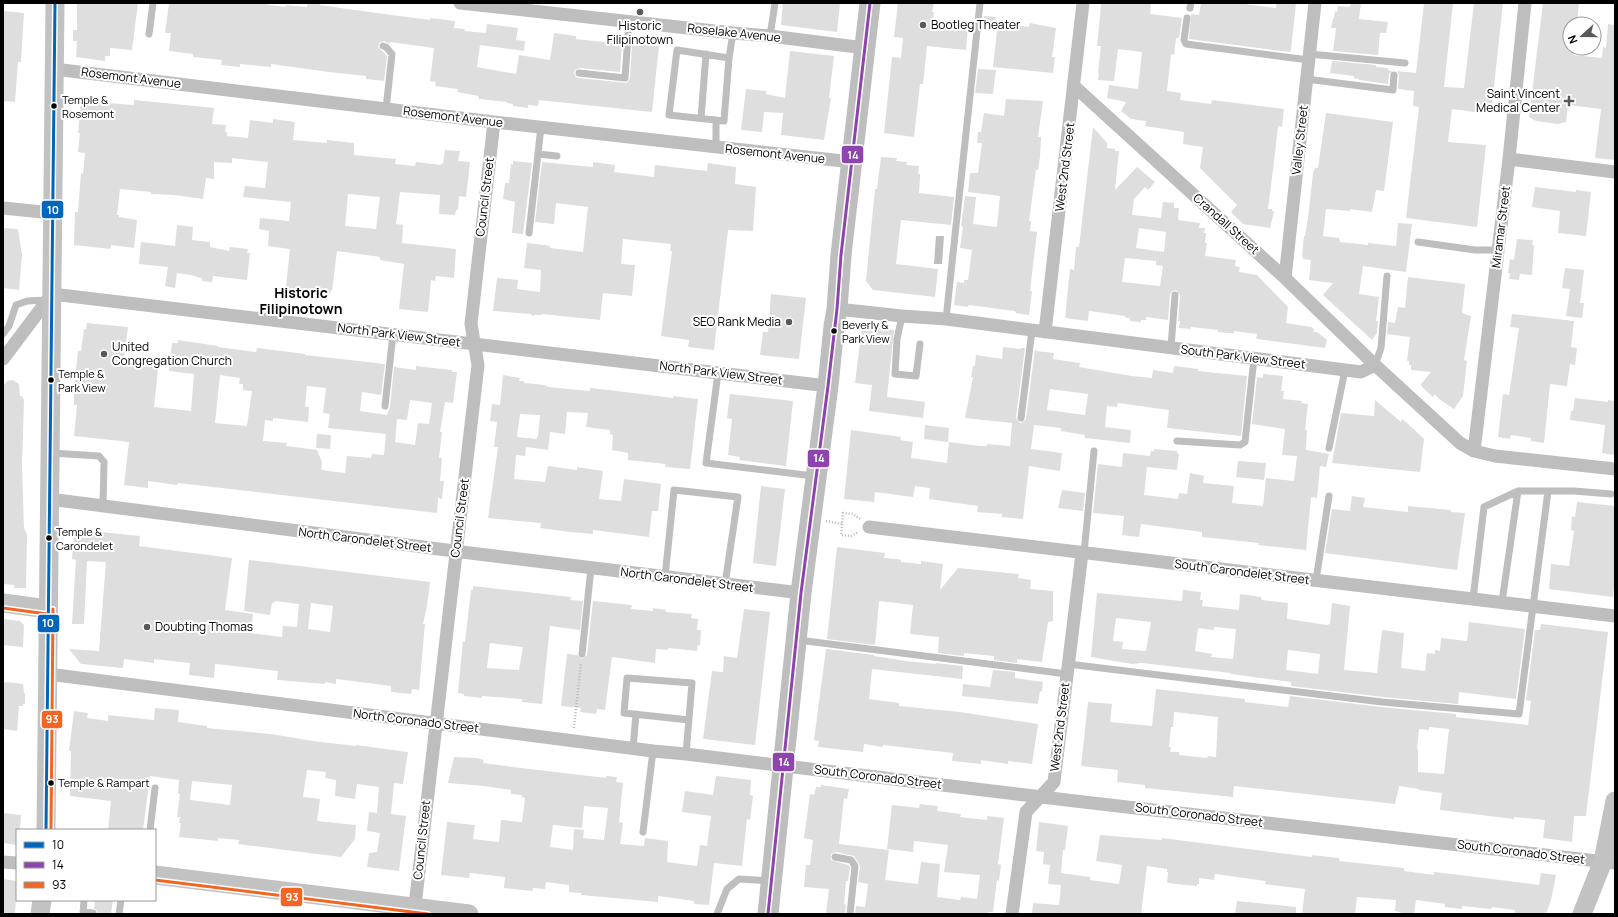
<svg xmlns="http://www.w3.org/2000/svg" width="1618" height="917" viewBox="0 0 1618 917" font-family="Manrope,sans-serif">
	<style>
		.water { fill: #bdbdbd }
		.building { fill: #dedede; fill-rule: evenodd }
		.lines { fill: none; stroke-linecap: round; stroke-linejoin: round }
		.path { stroke: #b9b9b9; stroke-width: 2.5; stroke-dasharray: 1 2; stroke-linecap: butt }
		.lane { stroke: #bebebe; stroke-width: 7 }
		.street { stroke: #bebebe; stroke-width: 13 }
		.secondary { stroke: #c2c2c2; stroke-width: 19 }
		.primary { stroke: #bebebe; stroke-width: 21 }
		.bus-1-casing { stroke: #fff; stroke-width: 6 }
		.bus-2-casing { stroke: #fff; stroke-width: 6 }
		.bus-3-casing { stroke: #fff; stroke-width: 6 }
		.bus-1 { stroke: #0065bd; stroke-width: 3 }
		.bus-2 { stroke: #8e44ad; stroke-width: 3 }
		.bus-3 { stroke: #f26522; stroke-width: 3 }
		.poi-dot { fill: #595959; stroke: #fff; stroke-width: 1.5 }
		.bus-dot { fill: #000; stroke: #fff; stroke-width: 1.5 }
		.labels { text-anchor: middle; stroke-width: 4; stroke-linejoin: round; paint-order: stroke }
		.bus-label { font-size: 11px; fill: #000; stroke: #fff; text-anchor: start }
		.poi-label { font-size: 12px; fill: #000; stroke: #fff; text-anchor: start }
		.street-label { font-size: 12px; fill: #000; stroke: #fff }
		.quarter-label { font-size: 14px; font-weight: bold; fill: #000; stroke: #fff }
		.line-badge { stroke: #fff; stroke-width: 1.5 }
		.badge-label { font-size: 11px; text-anchor: middle; font-weight: bold; fill: #fff }
	</style>
	<rect width="100%" height="100%" fill="#fff"/>
	<path class="water" d="M936 236H944L942 264H934Z"/>
	<path class="building" d="M77 3H138L132 50 110 48V56H105V61L76 57 77 41H73V30H77Z
		M169 3H255L285 7 286 5 307 7 308 3H320V5L347 9 430 20V18L455 21 454 28 465 29 464 31 486 33 487 24 518 28 516 40 525 41 524 51 480 45 477 67 516 74 519 55 550 60 554 33 576 36V39L622 44 620 72 579 68 575 70 574 73 576 77 578 78 627 83 630 78 632 45 639 46V44L659 46 652 112 539 100 538 106 528 105V108L513 106V104L507 103V102L479 99 478 96 457 92 458 89 435 86 436 82 430 81 434 48 390 42V44L384 41 379 43 378 47 387 56 384 81 366 79V76L329 72 271 64V67L240 64V67L221 65 222 60 193 57V54L169 51 171 33H165Z
		M783 3H840L837 32 781 25Z
		M898 3H934L932 12H934L933 23 968 28 966 50 927 46 923 84H920L914 137 884 133 892 57 901 58 903 38 894 37Z
		M1103 3H1151L1150 14 1182 18 1179 38H1176L1174 55 1171 54 1167 91 1181 93 1180 100 1211 104 1212 100 1284 109 1282 127 1278 126 1274 162 1268 209H1272V211H1274L1270 228 1243 224 1231 212 1237 205 1200 168 1203 147 1183 144 1184 132 1145 126 1146 121 1131 119 1121 111 1126 102 1107 98 1109 85 1138 89 1142 52 1118 49 1114 81 1098 80 1099 73H1098L1101 46H1097L1101 5Z
		M1201 3H1237L1276 8V3L1296 4 1291 49 1290 52 1189 39 1191 14 1199 15Z
		M1351 3H1361L1359 19 1388 22 1386 33H1380L1378 55 1333 51 1336 28H1331L1333 18H1334L1335 11 1337 12 1338 6 1350 7Z
		M1424 3H1453L1444 87 1464 88 1474 3H1503L1491 114 1452 109 1448 142 1486 145 1477 227 1406 218 1419 107 1413 106 1414 91 1398 89 1399 75 1397 71 1416 73Z
		M1543 3H1579L1577 24H1570V48H1575L1574 55 1602 58 1603 47 1606 48 1608 24 1615 25V160L1595 158 1601 109 1568 105 1566 122 1558 124 1536 121 1529 117Z
		M3 11 24 13 21 62H18L15 102 3 101Z
		M984 16 996 17 994 30 982 28Z
		M998 22 1029 27 1030 23 1056 28 1052 57H1055L1053 73 993 67Z
		M790 51 834 56 829 98H831L824 140 781 135 783 113 764 112 762 132 741 130 746 89 766 91V94L785 98Z
		M1332 61 1376 65V67L1388 68V70L1392 71 1389 74 1388 84 1359 80V79L1354 78V76L1330 73Z
		M978 69 996 70 993 94 975 93Z
		M1006 99 1043 101 1038 137H1041L1040 157 1038 170H1036L1029 221H1031L1030 231 1037 232 1030 291H1032L1029 315 1016 313 1015 311 991 308 969 305 967 307 954 305 957 282 964 283V280H968L972 250 960 248 963 227 961 226 965 196 976 197 973 224 997 227 1000 196 968 192 970 173H978L982 143H977L978 132H981L984 113 1004 116Z
		M134 100 214 108 212 124 226 125 225 132H227V136L248 138 250 120 273 123V119L295 122 293 140 327 143V140L354 143V155L396 159 395 164 415 166 416 162 441 165V163L443 164 445 150 460 151 458 161 470 162 466 197 459 196 458 210H456L455 215 439 214 440 195 400 192 396 224 403 225 402 243 456 249 454 278 436 276 435 281 431 280 428 312 399 309 404 264 380 260V257L373 256 337 251 332 291 331 290 330 294 308 292 307 297 285 295 290 249 268 246 269 231 259 229 260 218 289 221 291 202 243 197 245 186 265 188 268 162 232 158V163L214 162V179L206 178 203 199 174 195 151 194V192L120 189 117 215H119V217L137 220 134 248 111 245 110 249 74 245 75 212H78L81 173 83 174 85 153 78 152 80 133H78L81 101 134 105ZM348 194 380 197 376 229 345 226Z
		M1326 113 1393 122 1384 191 1376 190 1372 212 1350 209V211L1326 209 1323 236 1339 238 1340 242 1368 245V243L1396 246 1398 223 1412 224 1406 272 1363 266 1359 294 1379 297 1376 321H1378L1377 333 1372 340 1323 295 1333 283 1309 280 1311 260 1303 259V257H1302L1304 236H1305L1308 218 1313 173 1315 168H1318Z
		M1093 127 1107 143V148L1115 149V151H1119L1115 190 1137 167 1155 182 1148 190 1145 187 1134 199 1132 215 1161 218 1163 202 1174 203V208H1179L1178 220 1200 223 1199 228H1205L1204 233H1206L1205 243H1207L1205 256 1236 260 1235 266 1240 267 1239 272 1257 275 1288 307 1286 323 1311 327 1314 329V332H1317L1327 340 1325 348 1256 339 1257 334 1234 331V333H1228L1218 332V330L1191 327V329L1179 328 1180 321H1178L1180 295 1176 290 1173 291 1170 294 1168 320 1146 317V320H1141V322L1130 321V318H1126L1125 316 1089 311 1088 321 1065 318 1070 269 1074 270 1076 247H1079ZM1139 228 1166 232 1164 252 1136 248ZM1125 258 1156 261V265L1163 266 1160 286 1122 282Z
		M881 157 897 158 896 161 907 162 906 165 919 166 918 174H920V178L919 193 954 197 951 225 901 220 896 264 938 269 935 297 873 290 866 281 875 189H877Z
		M513 161 532 163 523 234 512 233 515 202 503 199 505 183H509L511 164 513 165Z
		M542 162 593 167V162L615 165 614 172 654 177 655 165 707 171 708 163 736 167 735 184 756 187 753 231 728 230 714 350 688 347 689 340 661 336 672 251H670L671 244 623 239 621 264 635 265 632 296 603 293 600 320 542 314V315H535L533 316 531 314 493 311 497 278 518 280 517 289 540 292 541 270 524 268 527 243 545 245 550 246V248L583 252 588 207 556 203 554 224 535 222Z
		M1535 187 1576 192V190L1591 192 1586 236 1558 233 1560 211 1532 207Z
		M177 225 193 227 192 240 210 242V247L229 251 230 247 248 249 247 253H250L247 280 213 276 212 282 202 281V278L196 277V276L177 273 175 288 165 286 168 267 139 264 141 242 175 246Z
		M3 228 18 229 22 255 19 290 3 288Z
		M1517 239 1533 240 1532 245H1534L1532 275 1520 274 1519 280 1509 279 1510 273H1508L1510 259 1514 260Z
		M1565 268 1584 270 1580 303H1584L1582 318 1566 316 1570 289 1562 288Z
		M1408 277 1465 284 1462 313 1471 316 1464 360 1467 361 1463 396 1454 409 1439 399 1435 394 1433 397 1422 387 1421 384 1431 372 1411 370V365H1409V361H1407L1410 337 1387 334 1388 322 1395 323 1398 307 1405 308Z
		M771 294 806 298 799 359 760 355 763 332H768Z
		M1512 314 1574 321 1571 347 1577 348 1575 365 1570 364 1567 386 1550 384 1544 443 1531 441V438L1511 435 1510 439 1498 437 1503 394 1509 395 1519 328 1510 327Z
		M87 323 128 327 124 358 159 361 154 407 191 411 194 374 169 371 172 343H178V340L218 346V347L256 352 257 348 290 352 305 354V355L385 364 381 395 362 392 360 411 387 415 390 407 394 367 416 370V366L452 370V372H457L453 403 445 402 440 432H442L439 458H442L440 481H444L442 499 438 498 437 513 178 483 177 485 148 481V488L124 485 129 442 74 436 77 405H74V387L78 351H81L84 329H86ZM220 375 240 378 239 384H243V390L252 391 247 426 215 423ZM307 386 326 388 323 413 330 414 328 428 386 434 384 455 372 454 371 458 347 456 345 473 321 470 322 462 317 450 286 446 287 443 263 441 265 420 273 421V418L308 422 309 407H305ZM410 400 432 403 429 424 418 423 415 445 395 442 397 419 407 420Z
		M862 326 894 330 887 397 925 402 923 418 869 411 872 385 855 383Z
		M1003 347 1021 349V348H1025L1016 417 1017 420 1020 423 1023 422 1026 419 1035 349H1036V351L1054 353 1053 359 1080 363 1079 367 1132 376 1152 378 1153 370 1173 373 1174 366 1198 369V371L1247 376 1241 436 1167 428 1169 410 1118 403 1117 407 1107 406 1105 427 1131 430 1130 443 1085 438V435L1061 431V428L1034 425 1031 449 1062 453 1060 471 1029 466 1023 519 1002 517V514L977 512 978 506 929 499 930 488 915 486 913 497 875 492 874 502 844 499 851 430 901 437 900 440 913 442 911 458 947 463 949 442 980 446H987V444L1010 446 1012 423 965 418 973 377H971L973 366H975L976 355 1002 359ZM1050 389 1088 394 1085 415 1047 410Z
		M1263 374 1283 376 1281 391H1284L1283 399 1302 401 1301 403 1308 404 1305 430H1307L1306 450 1329 454 1326 467 1320 466 1317 498 1311 497 1306 550 1258 545 1259 543 1202 537V532L1141 524 1139 537 1122 535 1124 516 1093 513 1098 464 1122 467 1123 453 1150 456 1151 451H1154V449L1177 451V453L1179 454 1177 470 1147 467 1144 495 1178 499 1179 493 1187 494 1190 473 1204 476 1203 483 1234 486 1232 503 1263 506 1266 478 1294 481 1297 456 1282 455 1285 429 1252 424 1257 377 1263 378Z
		M503 375 520 378 519 381H524V383L545 385 548 387 590 391V388L609 390 673 398V396L698 399 690 469 665 467 666 464 628 460V453L612 450 613 435 610 434V430L586 427 588 413 567 412 565 434 550 432 548 450 526 447 525 456 516 455 514 479 545 482 548 466 577 470V467L603 471 599 499 621 501 624 479 661 484 658 511H652L649 537 593 530V534L570 532 540 528 541 523 488 518 498 447H494L497 422 490 421 492 404 500 405ZM520 414 540 415 538 437 537 436V439L517 437Z
		M13 380 19 384 20 396H22L24 400 22 466 24 528 27 535 26 588H14V585L3 584V386L7 381Z
		M730 394 793 401 786 466 739 460 740 457 728 455 732 419 727 418Z
		M1575 398 1608 402V400L1615 401V455L1602 453 1605 425 1570 420 1571 411H1573Z
		M1375 400 1401 422 1402 419 1406 422 1424 439 1420 472 1332 463 1341 413 1374 416Z
		M925 425 949 428 948 442 924 439Z
		M317 434 331 435 330 449 316 448Z
		M1238 461 1266 463 1264 480 1236 477Z
		M761 486 785 489 776 566 753 563Z
		M1062 490 1085 493 1083 511 1058 508Z
		M1352 496 1365 498 1363 507 1408 512V506L1451 510V512L1465 513 1457 570 1325 553 1332 509 1350 511Z
		M1577 502 1615 506V579L1613 597 1549 589 1551 564 1569 566 1574 531 1571 530 1572 516 1575 517Z
		M82 530 140 536 139 546 232 558 225 610 253 614 251 633 282 637 283 626 297 627 299 604 275 601 274 603H272L270 615 244 611 249 560 430 582 427 606 423 624H425L419 690 412 689 411 694 391 692V686L336 679V684L325 682V684L277 680 278 671 215 664 214 678 189 675 190 663 154 659V663L124 659 123 668 81 664 69 649 99 651 106 562 87 561 84 624H72L76 560 72 559 74 536ZM311 603 333 606 330 632 308 629Z
		M837 547 885 553 884 558 898 559 901 560V562L921 564V561L943 564 940 590 958 568 1019 574 1018 578 1031 580 1030 589 1053 591V621L1048 622 1042 662 1017 659V663L994 660V656L964 653V656L938 653 939 637 910 634 913 605 879 601 875 645 827 639Z
		M473 586 571 597 570 600 583 601 580 630 550 626 542 704 522 702V699L482 696V698L464 696V694L458 693 463 641 465 642 471 590H473ZM490 643 523 647 519 670 487 668Z
		M1183 590 1201 592 1200 600H1203L1202 606 1239 610 1240 594 1261 597 1262 600 1288 603 1287 619 1327 625 1330 624 1332 603 1350 606 1344 670 1377 673 1382 630 1404 633 1401 668 1425 671 1427 653 1435 654V650L1440 651 1441 638 1467 641 1469 622 1525 629 1516 699 1459 692 1458 704 1383 697 1291 686V682L1231 674V673L1141 663 1132 664 1091 657 1097 593 1182 601ZM1116 618 1151 622 1146 651 1122 649 1123 642 1113 641ZM1214 627 1236 629 1233 659 1211 657 1212 654 1195 651 1198 628 1214 630ZM1288 650 1320 654 1318 674 1286 670Z
		M593 601 632 605 631 609 653 611V608L666 610V612L692 614 691 618 698 619 697 630H701L700 645H698L697 651 668 648V650L656 649 655 663 612 657 605 710 597 709 596 714 580 712 581 708 561 706 567 654 577 655 582 659 587 655Z
		M744 609 770 612 755 745 703 739 712 671 723 672 724 656 737 658Z
		M3 619 20 621 24 625 23 647 3 645Z
		M1541 624 1608 632 1586 816H1574L1572 842 1543 838 1545 820 1514 817V819L1440 810 1442 793 1419 790V789L1399 786 1395 804 1234 786 1233 797 1145 788V785L1117 782 1118 770 1081 766 1088 702 1112 704 1110 722 1152 726 1156 689 1245 699V702L1288 707 1290 696 1381 707 1456 714V717L1528 725 1531 701 1526 700 1535 630H1540ZM1174 712 1218 717 1216 757 1208 756 1207 758 1179 755V752H1170L1171 747H1169L1171 727H1173ZM1429 727 1449 729 1444 774 1418 772V749H1417L1419 729 1429 730Z
		M826 649 874 655V656L906 661 936 664V663L963 666 962 679 872 669 869 699 899 703V706L960 712 1038 724 1032 764 1008 761V764L981 760V764L952 761 953 753 883 745V747L864 744 863 752 818 747 819 741 814 740Z
		M993 670 1015 672V678L1043 682 1042 692 1040 691 1038 704 962 696 963 684 990 687Z
		M7 682 23 684 24 693H25V704H23V706H19L17 731 3 729V683Z
		M155 708 179 710 178 722 207 726V728L271 734 313 741 356 746V745L408 752 403 784 394 783 391 814 406 816 399 871 367 867 369 853 377 852 380 833 367 831 369 812 377 813 379 787 357 784 355 799 335 796 336 781V780L325 778 326 772 307 770 303 797 320 799 317 821 356 825 355 839 341 857 238 844 239 840 218 838V841L179 837 181 823H179L180 817H177L180 794H178L179 780 150 776 143 830H108L111 801 70 796 71 751H69L74 711 88 713 87 718 108 721V715L154 720ZM192 781 232 785 230 805 190 800Z
		M454 757 476 758 484 760 483 763 521 768 606 778V776L617 777 616 782 623 783 619 822 623 823 620 844 644 846 645 838 668 841 667 862 697 866 700 845 707 846 711 816 682 812 685 791 713 795 716 776 751 780 750 795 753 796 750 820 747 819 742 866 714 863 709 905 694 904V901L658 896V902L581 895V893L569 892V885L546 882 545 889 533 888V891L521 890 504 888 505 877 470 873 469 878 441 875 447 822 475 825 473 839 499 842 501 820 522 822 525 798 522 797V795L511 794V790L484 786 448 783ZM584 806 608 808 604 840 583 838 584 830 574 829 573 850 550 847 553 825 582 828Z
		M821 785 849 789 847 799 844 798 839 844 889 850 885 880 918 884 921 862 940 864 937 897 960 900 961 897 977 899 980 875 944 872 948 845 914 841 913 852 887 849 892 805 919 808 920 804 938 806 937 811 961 814 960 817 987 820V816L1004 818 998 864 1001 865 999 881 997 880 993 912H988V914H855L856 906 865 907 868 884 858 882 860 866 854 856 836 852 831 854V860L848 865 850 867 848 881H846L844 904 846 905 845 914H826L829 889 804 887 806 865H810L813 840 804 838 810 794 814 795 816 787H821Z
		M3 813 21 815 20 830H17V845L3 843Z
		M1039 822 1068 826 1065 850H1063L1061 873 1090 877V880L1119 884 1122 865 1096 861 1100 835 1162 840V838L1312 857V855L1339 858V861L1404 868V871L1434 875V872L1460 875 1539 885 1541 873 1556 875 1551 900 1546 914H1514L1515 910 1492 907 1491 909 1462 906V909L1445 907V904L1416 900 1414 914H1407L1395 911 1396 900 1357 897 1355 914H1302L1305 889 1265 884 1266 881 1215 874 1214 880 1199 878V884H1197V886L1167 883 1168 872H1167V869L1147 866 1141 914H1032L1033 903 1059 905 1061 885 1048 884 1050 865 1043 864 1044 852 1036 851Z
		M3 879 17 881 15 914H3Z
		M95 900H113L111 914H98L97 911 94 908Z
		M1237 901 1296 907V914H1235Z"/>
	<g class="lines">
		<path class="path" d="M826 521 842 524 843 513 853 514 860 519
			M842 524 841 535 851 536 859 532
			M574 728 581 663"/>
		<path class="lane" d="M1190 8 1191 3
			M1187 18 1184 40 1186 44 1309 60
			M149 34 153 3
			M770 36 775 3
			M383 46 386 47 392 54 386 109
			M1309 54 1405 63
			M729 58 677 50 669 115 724 121 729 58 733 33
			M579 73 625 78 629 22
			M1306 79 1393 90 1394 75
			M701 118 706 54
			M716 120V147
			M538 154 557 156
			M529 233 541 127
			M1418 242 1475 250H1498
			M902 316 897 339 895 374 916 376 920 344
			M946 319 980 3
			M3 334 9 326 16 305 27 301 47 300
			M1171 347 1175 295
			M1375 365 1381 348 1387 276
			M718 373 706 463 814 476
			M385 406 393 334
			M1021 418 1032 330
			M1177 441 1240 445 1245 442 1254 358
			M1329 448 1345 370
			M51 453 99 456 104 462 103 506
			M1084 553 1094 451
			M665 577 674 490 738 497 725 584
			M1316 580 1329 496
			M1473 599 1484 507 1518 491
			M1502 602 1518 491H1548
			M798 640 1067 674
			M582 654 591 568
			M1068 664 1382 702 1519 714 1548 491H1574L1611 494
			M633 748 636 714
			M686 754 692 683 627 678 624 713 689 720
			M150 830 155 788
			M643 832 653 751
			M835 857 851 860 855 866 850 914
			M83 912 93 913
			M83 914 84 900
			M119 914 121 900
			M717 914 727 889 739 879 770 881"/>
		<path class="street" d="M460 3 733 33 770 36 865 48
			M54 69 494 122 852 162
			M1074 86 1285 278 1375 365 1460 443 1474 451 1495 456 1615 469
			M1509 159 1615 172
			M3 208 52 213
			M1285 278 1315 3
			M837 309 902 316 946 319 1361 372 1375 365
			M1045 332 1083 3
			M3 359 52 294 828 386
			M1474 451 1509 159 1525 3
			M49 499 470 553 801 593
			M869 527 1615 616
			M48 674 653 751 686 754 1075 801 1615 863
			M3 862 17 863
			M414 914 478 365 471 324 494 122
			M1012 914 1026 812 1054 782 1082 553"/>
		<path class="secondary" d="M3 603 48 609
			M46 830 55 3
			M155 875 469 914
			M40 914 42 900
			M1582 914 1603 861 1615 801"/>
		<path class="primary" d="M768 914 801 593 828 386 834 326 837 309 841 255 870 3"/>
		<defs>
			<path id="bus-1" d="M46 830 55 3"/>
			<path id="bus-2" d="M768 914 801 593 828 386 837 309 841 255 870 3"/>
			<path id="bus-3" d="M3 608 47 614
				M51 830 53 609
				M155 880 428 914"/>
		</defs>
		<use href="#bus-1" class="bus-1-casing"/>
		<use href="#bus-2" class="bus-2-casing"/>
		<use href="#bus-3" class="bus-3-casing"/>
		<use href="#bus-1" class="bus-1"/>
		<use href="#bus-2" class="bus-2"/>
		<use href="#bus-3" class="bus-3"/>
	</g>
	<g class="poi-dot">
		<circle cx="640" cy="12" r="4"/>
		<circle cx="923" cy="25" r="4"/>
		<path d="M1567 95h4v4h4v4h-4v4h-4v-4h-4v-4h4z"/>
		<circle cx="789" cy="322" r="4"/>
		<circle cx="104" cy="354" r="4"/>
		<circle cx="147" cy="627" r="4"/>
	</g>
	<g class="bus-dot">
		<circle cx="54" cy="106" r="3.5"/>
		<circle cx="834" cy="331" r="3.5"/>
		<circle cx="51" cy="380" r="3.5"/>
		<circle cx="49" cy="538" r="3.5"/>
		<circle cx="51" cy="783" r="3.5"/>
	</g>
	<g class="labels">
		<g class="bus-label">
			<text x="62" y="104">Temple &amp;<tspan x="62" dy="14">Rosemont</tspan></text>
			<text x="842" y="329">Beverly &amp;<tspan x="842" dy="14">Park View</tspan></text>
			<text x="58" y="378">Temple &amp;<tspan x="58" dy="14">Park View</tspan></text>
			<text x="56" y="536">Temple &amp;<tspan x="56" dy="14">Carondelet</tspan></text>
			<text x="58" y="787">Temple &amp; Rampart</text>
		</g>
		<g class="poi-label">
			<text x="931" y="29">Bootleg Theater</text>
			<text x="640" y="30" text-anchor="middle">Historic<tspan x="640" dy="14">Filipinotown</tspan></text>
			<text x="1560" y="98" text-anchor="end">Saint Vincent<tspan x="1560" dy="14">Medical Center</tspan></text>
			<text x="781" y="326" text-anchor="end">SEO Rank Media</text>
			<text x="112" y="351">United<tspan x="112" dy="14">Congregation Church</tspan></text>
			<text x="155" y="631">Doubting Thomas</text>
		</g>
		<g class="street-label">
			<text transform="translate(734 33) rotate(6)" y="4">Roselake Avenue</text>
			<text transform="translate(131 78) rotate(7)" y="4">Rosemont Avenue</text>
			<text transform="translate(453 117) rotate(7)" y="4">Rosemont Avenue</text>
			<text transform="translate(1300 140) rotate(-84)" y="4">Valley Street</text>
			<text transform="translate(775 154) rotate(6)" y="4">Rosemont Avenue</text>
			<text transform="translate(1065 167) rotate(-83)" y="4">West 2nd Street</text>
			<text transform="translate(485 197) rotate(-83)" y="4">Council Street</text>
			<text transform="translate(1226 224) rotate(42)" y="4">Crandall Street</text>
			<text transform="translate(1501 227) rotate(-83)" y="4">Miramar Street</text>
			<text transform="translate(399 335) rotate(7)" y="4">North Park View Street</text>
			<text transform="translate(1243 357) rotate(7)" y="4">South Park View Street</text>
			<text transform="translate(721 373) rotate(7)" y="4">North Park View Street</text>
			<text transform="translate(460 518) rotate(-83)" y="4">Council Street</text>
			<text transform="translate(365 540) rotate(7)" y="4">North Carondelet Street</text>
			<text transform="translate(1242 572) rotate(7)" y="4">South Carondelet Street</text>
			<text transform="translate(687 580) rotate(7)" y="4">North Carondelet Street</text>
			<text transform="translate(416 721) rotate(7)" y="4">North Coronado Street</text>
			<text transform="translate(1060 727) rotate(-83)" y="4">West 2nd Street</text>
			<text transform="translate(878 777) rotate(7)" y="4">South Coronado Street</text>
			<text transform="translate(1199 815) rotate(7)" y="4">South Coronado Street</text>
			<text transform="translate(422 840) rotate(-84)" y="4">Council Street</text>
			<text transform="translate(1521 852) rotate(7)" y="4">South Coronado Street</text>
		</g>
		<g class="quarter-label">
			<text x="301" y="298">Historic<tspan x="301" dy="16">Filipinotown</tspan></text>
		</g>
	</g>
	<g class="line-badge">
		<rect x="841" y="145" width="23" height="19" rx="4" fill="#8e44ad"/>
		<rect x="41" y="200" width="23" height="19" rx="4" fill="#0065bd"/>
		<rect x="807" y="449" width="23" height="19" rx="4" fill="#8e44ad"/>
		<rect x="37" y="614" width="23" height="19" rx="4" fill="#0065bd"/>
		<rect x="41" y="710" width="22" height="19" rx="4" fill="#f26522"/>
		<rect x="772" y="752" width="23" height="20" rx="4" fill="#8e44ad"/>
		<rect x="280" y="887" width="23" height="20" rx="4" fill="#f26522"/>
	</g>
	<g class="badge-label">
		<text x="853" y="159">14</text>
		<text x="53" y="214">10</text>
		<text x="819" y="462">14</text>
		<text x="48" y="627">10</text>
		<text x="52" y="723">93</text>
		<text x="784" y="766">14</text>
		<text x="292" y="901">93</text>
	</g>
	<rect width="1618" height="917" fill="none" stroke="#000000" stroke-width="8"/>
	<rect x="16" y="829" width="140" height="72" fill="#ffffff" stroke="#999999"/>
	<rect x="24" y="842" width="20" height="6" fill="#0065bd" stroke="#999999"/>
	<text x="52" y="849" font-size="12" fill="#000000">10</text>
	<rect x="24" y="862" width="20" height="6" fill="#8e44ad" stroke="#999999"/>
	<text x="52" y="869" font-size="12" fill="#000000">14</text>
	<rect x="24" y="882" width="20" height="6" fill="#f26522" stroke="#999999"/>
	<text x="52" y="889" font-size="12" fill="#000000">93</text>
	<g transform="translate(1582 36) rotate(249)"><circle r="19" fill="#ffffff" stroke="#999999"/>
	<path d="M0-3L7 15L0 10L-7 15Z" fill="#595959"/>
	<text y="-6" font-size="11" font-weight="bold" text-anchor="middle" fill="#000000">N</text>
	</g>
</svg>
